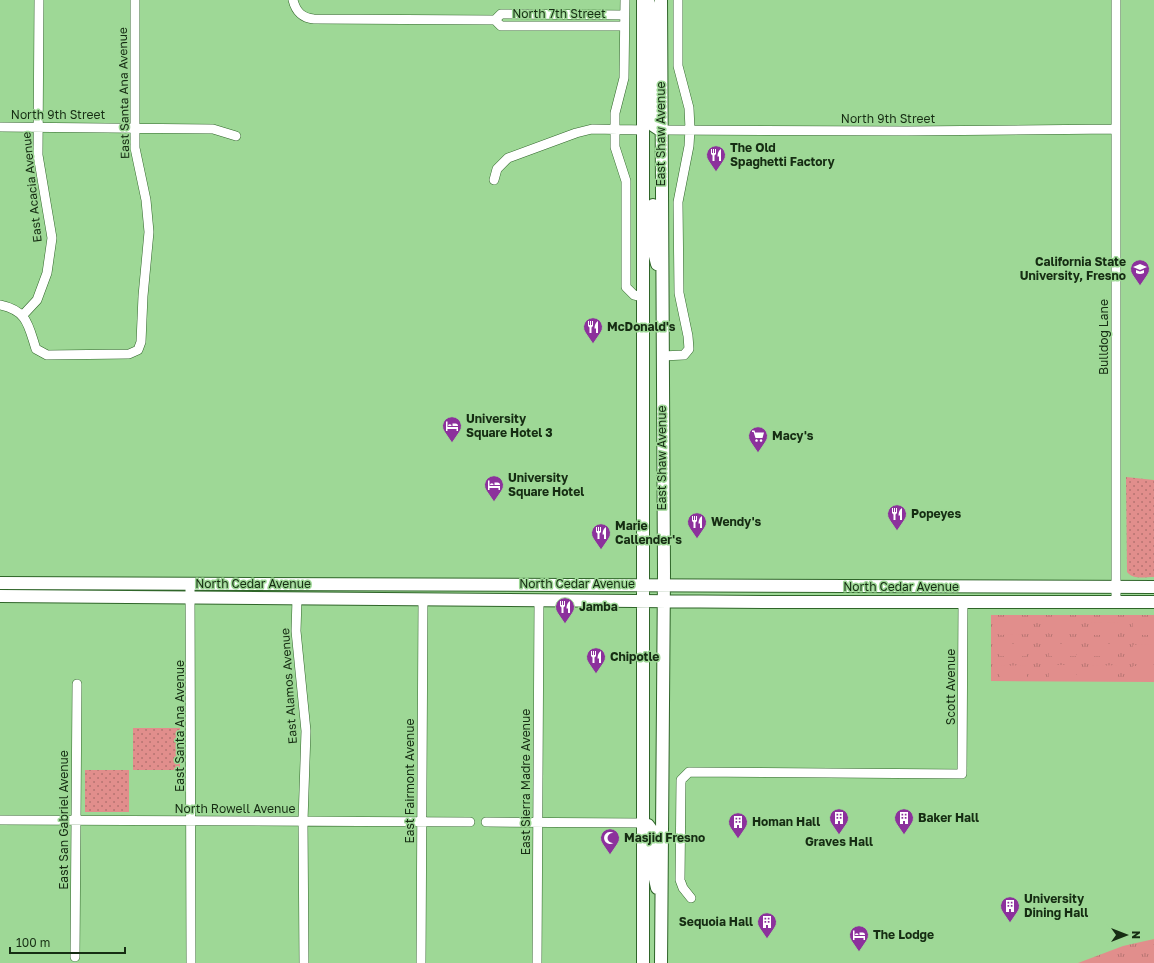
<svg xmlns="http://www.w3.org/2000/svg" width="1154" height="963" viewBox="0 0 1154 963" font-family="'Golos Text',sans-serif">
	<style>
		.grass { fill: url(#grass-dots) }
		.park { fill: url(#park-tufts) }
		.garden { fill: #e18e8c }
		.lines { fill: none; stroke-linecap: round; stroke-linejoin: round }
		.minor-casing { stroke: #2f6529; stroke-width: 10 }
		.major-casing { stroke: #2f6529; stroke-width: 14 }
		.minor { stroke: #fff; stroke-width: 9 }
		.major { stroke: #fff; stroke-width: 12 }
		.labels { text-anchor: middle; stroke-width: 3; stroke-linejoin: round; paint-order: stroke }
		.street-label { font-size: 12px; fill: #162d13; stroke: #9ed896 }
		.poi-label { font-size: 12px; font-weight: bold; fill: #162d13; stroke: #9ed896; text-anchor: start }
	</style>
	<defs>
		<pattern id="grass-dots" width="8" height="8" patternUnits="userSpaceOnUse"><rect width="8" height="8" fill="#e18e8c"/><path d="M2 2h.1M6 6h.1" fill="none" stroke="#b57471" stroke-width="1.8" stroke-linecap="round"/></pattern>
		<pattern id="park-tufts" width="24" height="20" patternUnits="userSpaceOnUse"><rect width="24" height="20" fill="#e18e8c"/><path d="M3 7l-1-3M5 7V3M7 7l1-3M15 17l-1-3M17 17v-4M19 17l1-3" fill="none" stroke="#b57471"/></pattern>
	</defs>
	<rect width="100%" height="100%" fill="#9ed896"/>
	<path class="grass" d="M1126 477 1154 480V577C1145 577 1133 580 1127 572Z
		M133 728H180V770H133Z
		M85 770H129V812H85Z"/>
	<path class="park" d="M991 615H1154V682L991 681Z
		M1154 939V963H1078L1123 946Z"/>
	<path class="garden" d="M1000 622H1027V634L1000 635Z
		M1049 622H1076V634H1049Z
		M1118 622V635H1091V623Z
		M1133 623H1154V635H1133Z
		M1000 644H1027V656H1000Z
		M1049 644H1076V656H1049Z
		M1091 644H1118V656H1091Z
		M1154 644V657H1133V645Z
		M1027 665V678H1000V666Z
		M1049 665H1076V677H1049Z
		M1118 665V678H1091V666Z
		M1133 666H1154V678H1133Z"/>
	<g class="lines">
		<defs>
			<path id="minor" d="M293 0C296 12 302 18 314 19L495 20 501 26H624
				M625 0 624 78 615 113V147L626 181V287L634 295 644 297
				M1116 0V602
				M495 20 501 14 624 15
				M0 127 213 129 236 136
				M660 130 907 131 1116 129
				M494 180 497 169 508 158 576 133 592 129 644 130
				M0 305C28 311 28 325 36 349L47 355 129 354 138 350 141 342 143 296 149 232 146 200 135 148V0
				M23 315 37 300 47 273 52 238 38 155 39 0
				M662 356 684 355 689 349 688 336 679 293 678 202 689 146 690 129 689 108 678 66V0
				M190 585 191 963
				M297 599 296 631 306 731 303 821 304 963
				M0 820 470 822
				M486 822 643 823
				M691 898 683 888 680 880 681 780 689 772 962 774 963 602
				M75 957 77 684
				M421 963 423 600
				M537 963 539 600"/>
			<path id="major" d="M648 0 652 14V118L654 126 660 130
				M653 205V248L657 264
				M0 583 1154 587
				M0 596 765 602H1154
				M643 823 648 825 653 832V870L657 888
				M643 963V0
				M661 963 664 573 661 0"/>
		</defs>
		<use href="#minor" class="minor-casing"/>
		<use href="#major" class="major-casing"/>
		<use href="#minor" class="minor"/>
		<use href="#major" class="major"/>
	</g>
	<defs>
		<symbol id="restaurant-pin" viewBox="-11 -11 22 30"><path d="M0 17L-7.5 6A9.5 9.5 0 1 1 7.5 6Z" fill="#8c319c" stroke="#9ed896"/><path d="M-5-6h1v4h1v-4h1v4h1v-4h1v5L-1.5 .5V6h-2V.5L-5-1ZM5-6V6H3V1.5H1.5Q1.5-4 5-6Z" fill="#fff"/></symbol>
		<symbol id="university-pin" viewBox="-11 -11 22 30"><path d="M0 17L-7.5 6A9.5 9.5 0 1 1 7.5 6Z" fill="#8c319c" stroke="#9ed896"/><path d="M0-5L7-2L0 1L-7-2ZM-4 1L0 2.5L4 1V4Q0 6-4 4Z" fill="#fff"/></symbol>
		<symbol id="hotel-pin" viewBox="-11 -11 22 30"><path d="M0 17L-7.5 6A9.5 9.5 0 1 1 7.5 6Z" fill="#8c319c" stroke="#9ed896"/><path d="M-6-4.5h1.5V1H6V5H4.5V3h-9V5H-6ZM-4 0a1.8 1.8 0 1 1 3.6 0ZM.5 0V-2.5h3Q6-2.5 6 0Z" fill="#fff"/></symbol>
		<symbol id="supermarket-pin" viewBox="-11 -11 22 30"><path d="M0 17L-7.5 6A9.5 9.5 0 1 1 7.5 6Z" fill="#8c319c" stroke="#9ed896"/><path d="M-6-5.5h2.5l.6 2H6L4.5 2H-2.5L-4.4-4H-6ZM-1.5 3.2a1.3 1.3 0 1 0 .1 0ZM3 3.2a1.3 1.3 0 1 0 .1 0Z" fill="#fff"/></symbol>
		<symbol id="building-pin" viewBox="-11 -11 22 30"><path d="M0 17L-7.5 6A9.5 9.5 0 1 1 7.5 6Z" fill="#8c319c" stroke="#9ed896"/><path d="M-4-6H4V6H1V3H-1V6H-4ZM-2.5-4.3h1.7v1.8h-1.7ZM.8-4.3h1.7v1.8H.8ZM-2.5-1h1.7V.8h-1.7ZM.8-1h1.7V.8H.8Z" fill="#fff"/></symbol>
		<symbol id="mosque-pin" viewBox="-11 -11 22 30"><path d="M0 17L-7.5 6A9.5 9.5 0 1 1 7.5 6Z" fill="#8c319c" stroke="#9ed896"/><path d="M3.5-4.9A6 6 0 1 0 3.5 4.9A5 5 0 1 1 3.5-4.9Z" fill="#fff"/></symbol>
	</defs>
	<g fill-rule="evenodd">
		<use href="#restaurant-pin" x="705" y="144" width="22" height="30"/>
		<use href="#university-pin" x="1129" y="258" width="22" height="30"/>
		<use href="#restaurant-pin" x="582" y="316" width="22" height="30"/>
		<use href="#hotel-pin" x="441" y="415" width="22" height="30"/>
		<use href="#supermarket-pin" x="747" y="425" width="22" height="30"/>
		<use href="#hotel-pin" x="483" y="474" width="22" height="30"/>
		<use href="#restaurant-pin" x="886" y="503" width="22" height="30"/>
		<use href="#restaurant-pin" x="686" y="511" width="22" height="30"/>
		<use href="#restaurant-pin" x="590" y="522" width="22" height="30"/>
		<use href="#restaurant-pin" x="554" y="596" width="22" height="30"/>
		<use href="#restaurant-pin" x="585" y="646" width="22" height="30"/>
		<use href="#building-pin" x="828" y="807" width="22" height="30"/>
		<use href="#building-pin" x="893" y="807" width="22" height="30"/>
		<use href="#building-pin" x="727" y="811" width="22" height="30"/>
		<use href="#mosque-pin" x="599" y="827" width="22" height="30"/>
		<use href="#building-pin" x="999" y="895" width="22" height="30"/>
		<use href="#building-pin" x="756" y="911" width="22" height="30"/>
		<use href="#hotel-pin" x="848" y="924" width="22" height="30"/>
	</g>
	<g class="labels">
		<g class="street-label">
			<text x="559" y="18">North 7th Street</text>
			<text transform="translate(124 93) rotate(-91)" y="4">East Santa Ana Avenue</text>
			<text x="58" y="119">North 9th Street</text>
			<text x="888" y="123">North 9th Street</text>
			<text transform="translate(661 134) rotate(-90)" y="4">East Shaw Avenue</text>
			<text transform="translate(32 187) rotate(-96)" y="4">East Acacia Avenue</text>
			<text transform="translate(1104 337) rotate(-90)" y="4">Bulldog Lane</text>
			<text transform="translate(662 458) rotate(-90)" y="4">East Shaw Avenue</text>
			<text x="253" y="588">North Cedar Avenue</text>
			<text x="577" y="588">North Cedar Avenue</text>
			<text x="901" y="591">North Cedar Avenue</text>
			<text transform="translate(289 686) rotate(-94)" y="4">East Alamos Avenue</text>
			<text transform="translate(951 687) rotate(-90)" y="4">Scott Avenue</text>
			<text transform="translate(180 726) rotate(-90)" y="4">East Santa Ana Avenue</text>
			<text transform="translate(410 781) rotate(-90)" y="4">East Fairmont Avenue</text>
			<text transform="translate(526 782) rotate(-90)" y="4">East Sierra Madre Avenue</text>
			<text x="235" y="813">North Rowell Avenue</text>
			<text transform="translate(64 820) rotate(-90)" y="4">East San Gabriel Avenue</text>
		</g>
		<g class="poi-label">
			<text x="730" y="152">The Old<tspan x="730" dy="14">Spaghetti Factory</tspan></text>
			<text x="1126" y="266" text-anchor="end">California State<tspan x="1126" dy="14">University, Fresno</tspan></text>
			<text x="607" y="331">McDonald's</text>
			<text x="466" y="423">University<tspan x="466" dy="14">Square Hotel 3</tspan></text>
			<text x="772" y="440">Macy's</text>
			<text x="508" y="482">University<tspan x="508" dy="14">Square Hotel</tspan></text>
			<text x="911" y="518">Popeyes</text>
			<text x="711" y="526">Wendy's</text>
			<text x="615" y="530">Marie<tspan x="615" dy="14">Callender's</tspan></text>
			<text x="579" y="611">Jamba</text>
			<text x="610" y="661">Chipotle</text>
			<text x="918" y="822">Baker Hall</text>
			<text x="752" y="826">Homan Hall</text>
			<text x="624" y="842">Masjid Fresno</text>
			<text x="839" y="846" text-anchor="middle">Graves Hall</text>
			<text x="1024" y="903">University<tspan x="1024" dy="14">Dining Hall</tspan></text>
			<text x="753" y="926" text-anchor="end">Sequoia Hall</text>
			<text x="873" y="939">The Lodge</text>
		</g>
	</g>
	<g transform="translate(1126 935) rotate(90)" stroke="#9ed896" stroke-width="3" paint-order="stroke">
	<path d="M0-3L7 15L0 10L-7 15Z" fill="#162d13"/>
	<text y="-6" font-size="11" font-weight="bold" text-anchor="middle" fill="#162d13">N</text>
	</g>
	<path d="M10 947v6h115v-6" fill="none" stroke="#162d13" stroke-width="2"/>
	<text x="16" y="947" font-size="12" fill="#162d13" stroke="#9ed896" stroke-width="3" paint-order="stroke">100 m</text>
</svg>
